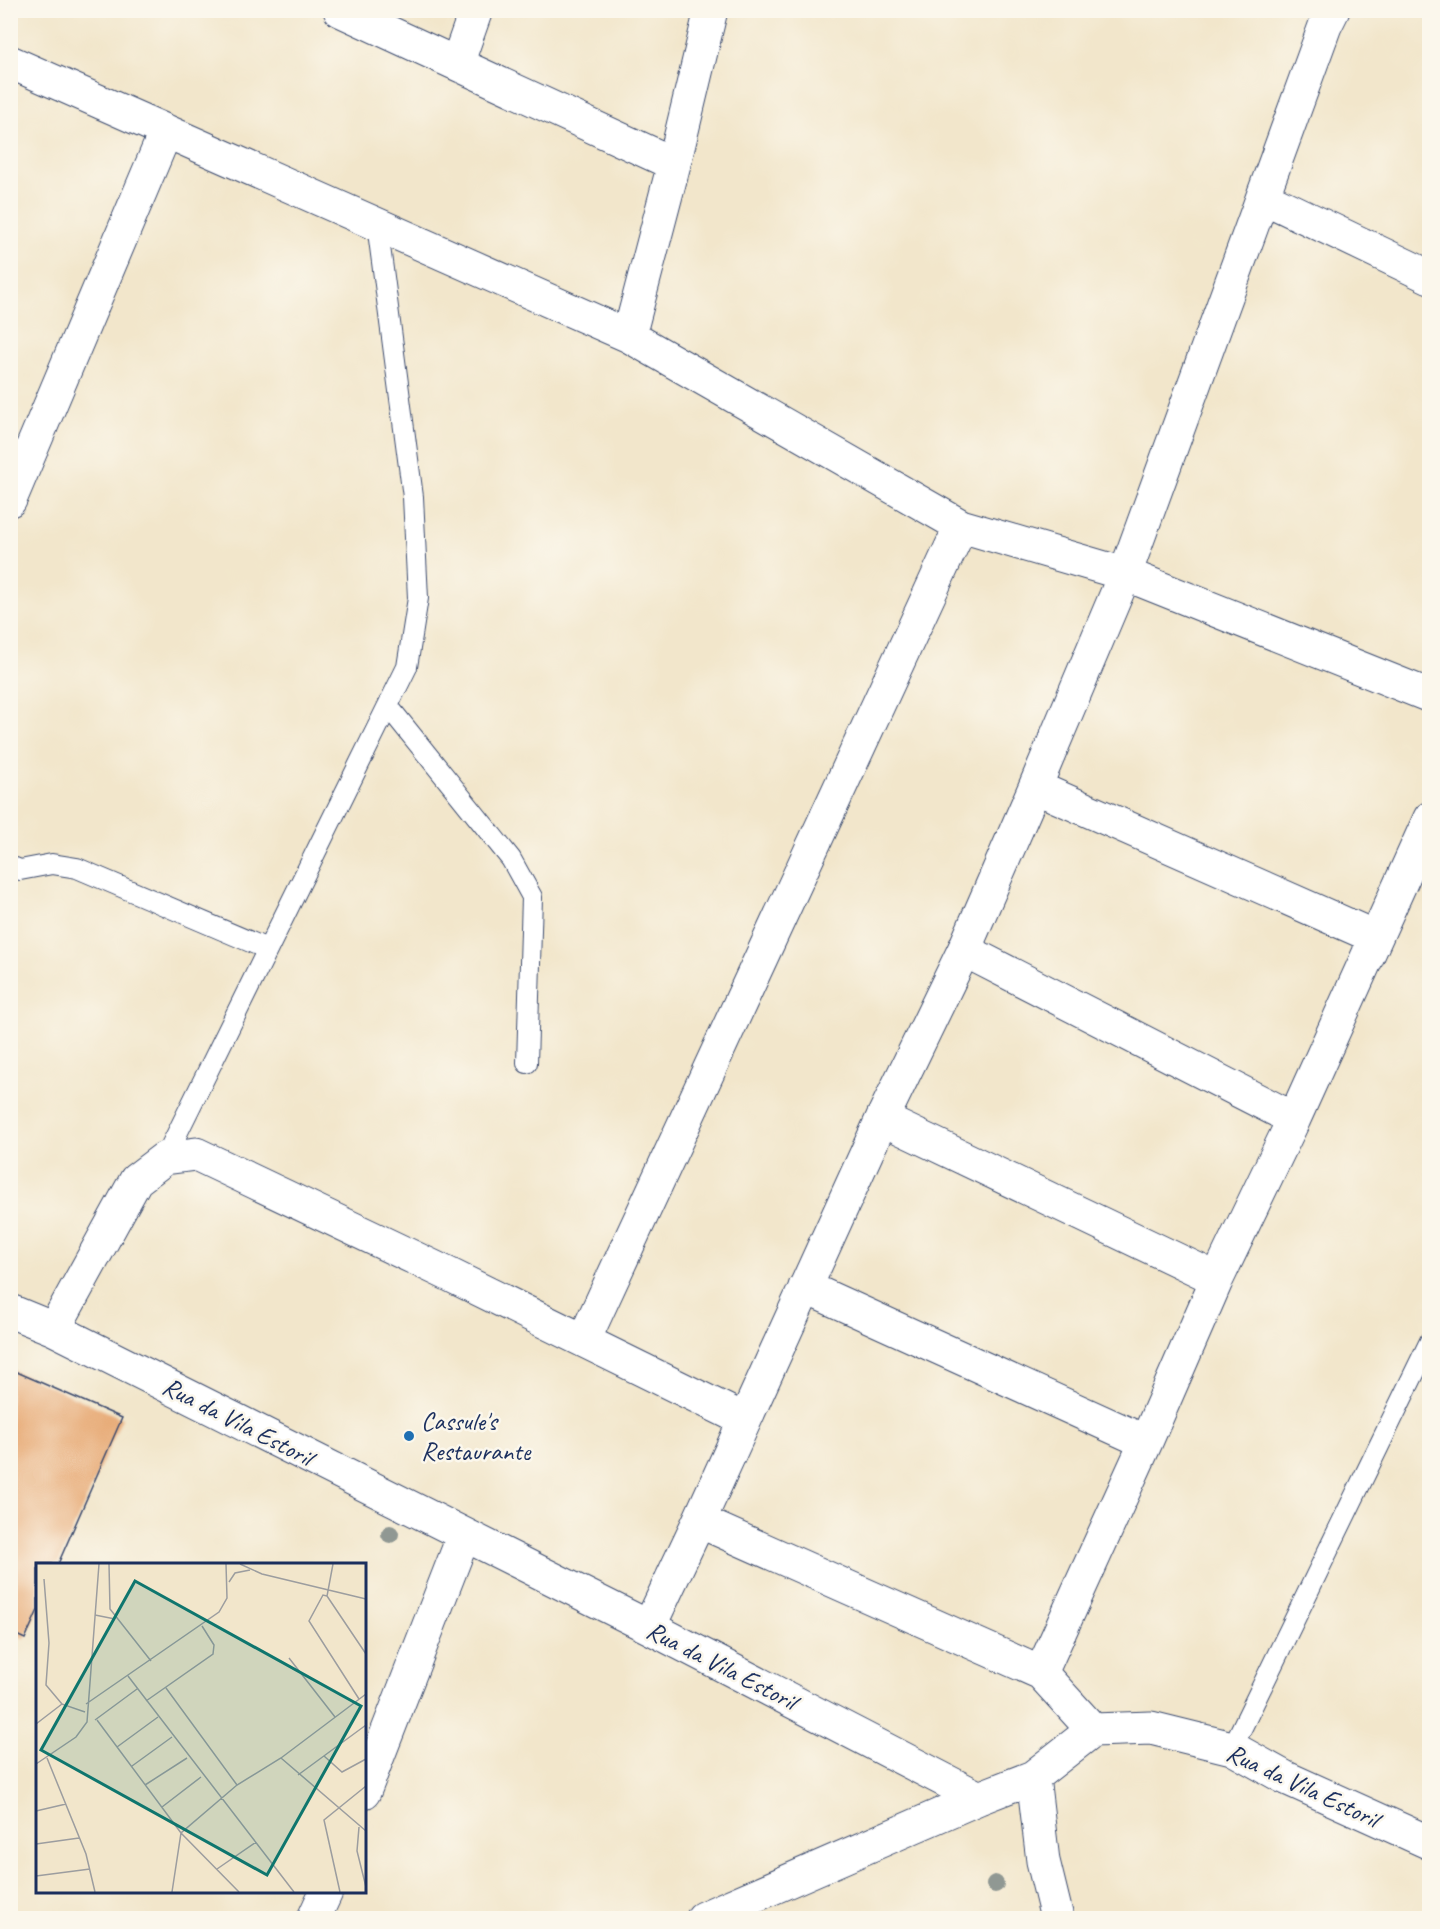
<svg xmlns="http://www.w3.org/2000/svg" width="1440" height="1929" viewBox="0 0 1440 1929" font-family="Caveat,sans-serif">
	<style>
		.building { fill: #e8ad7a }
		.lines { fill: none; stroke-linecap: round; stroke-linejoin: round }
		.service-casing { stroke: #3b4a6e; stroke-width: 22 }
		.minor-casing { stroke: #3b4a6e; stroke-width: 35 }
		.service { stroke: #fff; stroke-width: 20 }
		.minor { stroke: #fff; stroke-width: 33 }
		.tree { fill: #909893 }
		.poi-dot { fill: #1f6fb2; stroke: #fbf7ec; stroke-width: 2 }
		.labels { text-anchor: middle; stroke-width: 5; stroke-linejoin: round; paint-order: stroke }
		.street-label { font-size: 26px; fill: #1b2f5e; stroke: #fbf7ec }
		.poi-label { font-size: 26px; fill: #1b2f5e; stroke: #fbf7ec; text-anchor: start }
		.inset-road { fill: none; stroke: #9c9d9f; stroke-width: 1.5 }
		.view { fill: #0f766e; fill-opacity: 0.15; stroke: #0f766e; stroke-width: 3 }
		.inset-edge { fill: none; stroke: #1b2f5e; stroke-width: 3 }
	</style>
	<rect width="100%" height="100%" fill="#fbf7ec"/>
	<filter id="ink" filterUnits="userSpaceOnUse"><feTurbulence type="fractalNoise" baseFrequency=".0167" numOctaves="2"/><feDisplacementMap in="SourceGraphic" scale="12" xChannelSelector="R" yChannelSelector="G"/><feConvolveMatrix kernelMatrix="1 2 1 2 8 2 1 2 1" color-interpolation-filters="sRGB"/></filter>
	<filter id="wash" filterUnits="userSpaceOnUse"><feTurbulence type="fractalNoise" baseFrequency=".008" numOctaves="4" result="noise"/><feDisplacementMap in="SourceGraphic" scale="24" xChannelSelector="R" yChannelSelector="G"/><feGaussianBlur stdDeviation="1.35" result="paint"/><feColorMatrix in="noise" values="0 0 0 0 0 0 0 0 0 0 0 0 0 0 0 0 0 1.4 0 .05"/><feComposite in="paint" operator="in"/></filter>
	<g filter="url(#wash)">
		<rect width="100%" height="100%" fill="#f2e6cb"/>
		<g id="blocks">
			<path class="building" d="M10 1369 122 1418 58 1564H38V1610L25 1639 10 1632Z"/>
		</g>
	</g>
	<g filter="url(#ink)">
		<use href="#blocks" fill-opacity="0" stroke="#3b4a6e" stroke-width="1.5"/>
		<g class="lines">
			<defs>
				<path id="service" d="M388 706 511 859 532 897 527 1063
					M10 866 20 870 52 864 77 868 267 949
					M165 1158 407 667 418 598 413 497 377 224
					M1232 1748 1430 1341"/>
				<path id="minor" d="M340 10 674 164
					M10 62 629 336 961 526 1125 574 1430 696
					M457 64 476 10
					M1263 197 1430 277
					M629 336 674 164 711 10
					M10 500 166 131
					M1035 787 1375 937
					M964 950 1294 1119
					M882 1119 1217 1279
					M805 1287 1146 1442
					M10 1311 54 1329 649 1627 979 1798
					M54 1329 136 1180 165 1158 196 1154 446 1273 745 1420
					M584 1340 961 526
					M699 1521 1041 1673 1093 1730
					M649 1627 699 1521 882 1119 964 950 1035 787 1125 574 1325 26 1333 10
					M1041 1673 1146 1442 1217 1279 1294 1119 1430 818
					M1033 1777 1043 1861 1057 1918
					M364 1792 464 1535
					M314 1918 326 1892
					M703 1918 979 1798 1033 1777 1093 1730 1151 1728 1232 1748 1284 1777 1430 1843"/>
			</defs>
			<use href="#service" class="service-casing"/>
			<use href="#minor" class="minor-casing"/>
			<use href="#service" class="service"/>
			<use href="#minor" class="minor"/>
		</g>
		<g class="tree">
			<circle cx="390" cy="1534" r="9"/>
			<circle cx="995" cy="1884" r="9"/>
		</g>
	</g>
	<circle class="poi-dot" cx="409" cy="1436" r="6"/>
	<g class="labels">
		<g class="street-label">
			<text transform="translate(238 1421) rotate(27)" y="9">Rua da Vila Estoril</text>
			<text transform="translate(722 1665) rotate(27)" y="9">Rua da Vila Estoril</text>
			<text transform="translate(1303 1785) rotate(25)" y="9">Rua da Vila Estoril</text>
		</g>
		<g class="poi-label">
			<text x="421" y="1430">Cassule's<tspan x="421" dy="30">Restaurante</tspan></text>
		</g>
	</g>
	<g transform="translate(36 1563)">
		<rect width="330" height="330" fill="#f2e6cb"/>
		<path class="inset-road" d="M73 1 74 46 115 98M204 1 226 11 330 36M297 1 291 33 330 91M8 16 13 80 10 122 26 141M193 19 199 10 214 7M291 33 287 32 273 58 323 136M59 52 79 56M253 95 299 154M92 113 258 329M130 125 201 222M110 138 177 91 178 82 166 63M50 141 183 49 191 35 190 1M59 157 101 126M61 157 145 270 203 329M0 161 26 141 49 149M81 184 122 154M288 193 306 209 330 196M11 195 50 291 59 329M245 195 330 268M0 201 40 174 51 159 63 1M96 203 136 174M262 212 330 162M109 222 151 195M126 244 165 214M0 248 30 241M323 264 321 288 330 324M0 281 43 275M181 306 220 279M0 313 54 306M136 329 145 270 201 222 245 195 330 131M304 329 288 257 330 223"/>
		<path class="view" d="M99 18 325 143 231 312 5 187Z"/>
		<rect width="330" height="330" class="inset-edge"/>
	</g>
	<rect width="1440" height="1929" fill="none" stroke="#fbf7ec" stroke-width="36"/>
</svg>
